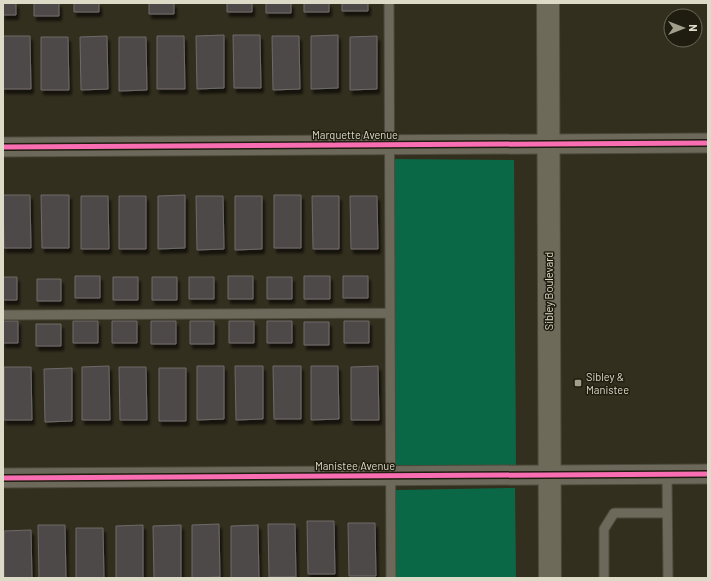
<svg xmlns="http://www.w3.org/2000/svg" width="711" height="581" viewBox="0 0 711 581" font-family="Barlow,sans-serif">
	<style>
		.green { fill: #0b6846 }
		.building { fill: #4e4a48; stroke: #6e6a69; filter: url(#shadow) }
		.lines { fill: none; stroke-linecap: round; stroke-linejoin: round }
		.lane-casing { stroke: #4d4a3c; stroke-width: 11 }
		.street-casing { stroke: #4d4a3c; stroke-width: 21 }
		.secondary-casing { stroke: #4d4a3c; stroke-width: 24 }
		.lane { stroke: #6c695b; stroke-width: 9 }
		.street { stroke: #6c695b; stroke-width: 19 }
		.secondary { stroke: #6e6a5a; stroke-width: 22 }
		.cycleway-casing { stroke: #1f1d0f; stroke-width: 8 }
		.cycleway { stroke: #f96db3; stroke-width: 5 }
		.poi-dot { fill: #a29e8c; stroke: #1f1d0f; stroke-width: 1.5 }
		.labels { text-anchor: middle; stroke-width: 3; stroke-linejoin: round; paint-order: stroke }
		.street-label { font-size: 11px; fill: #dddac8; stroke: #1f1d0f }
		.poi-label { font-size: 11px; fill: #dddac8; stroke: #1f1d0f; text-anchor: start }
	</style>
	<defs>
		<filter id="shadow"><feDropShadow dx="2.5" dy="4.5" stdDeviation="1" flood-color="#0009"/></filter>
	</defs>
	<rect width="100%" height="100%" fill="#332f1e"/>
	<path class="green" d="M393 159 514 160 516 465H396Z
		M515 488 516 578H396V490Z"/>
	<path class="building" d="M3 3H16V15H3Z
		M34 3H59V16H34Z
		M74 3H99V12H74Z
		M149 3H174V14H149Z
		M227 3H252V12H227Z
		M266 3H291V13H266Z
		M304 3H329V12H304Z
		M342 3H368V11H342Z
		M224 35V88L197 89 196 36Z
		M233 35H260L261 88H234Z
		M338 35V88L311 89V36Z
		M3 36H30L31 89H3Z
		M107 36 108 89 81 90 80 37Z
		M157 36H184L185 89H157Z
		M272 36H299L300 89 273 90Z
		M377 36V89L350 90V37Z
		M41 37H68L69 90H41Z
		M119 37H146L147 90 119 91Z
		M3 195H30L31 248H4Z
		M41 195H69V248H42Z
		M185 195V248L158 249V196Z
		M274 195H301V248H274Z
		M81 196H108L109 249H81Z
		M119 196H146V249H119Z
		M196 196H223L224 249 197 250Z
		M235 196H262V249L235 250Z
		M312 196H339V249H313Z
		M350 196H377L378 249H351Z
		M75 276H100V298H75Z
		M228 276H253V299H228Z
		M304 276H330V299H304Z
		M343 276H368V298H343Z
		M3 277H17V300H3Z
		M113 277H138V300H113Z
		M152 277H177V300H152Z
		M189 277H214V299H189Z
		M267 277H292V299H267Z
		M37 279H61V301H37Z
		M3 321H18V343H3Z
		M73 321H98V343H73Z
		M112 321H137V343H112Z
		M151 321H176V344H151Z
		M190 321H214V344H190Z
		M229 321H254V343H229Z
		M267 321H292V343H267Z
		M344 321H369V343H344Z
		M304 322H329V345H304Z
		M36 324H61V346H36Z
		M109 366 110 420H82V367Z
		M197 366H224V419L197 420Z
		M235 366H263V419L236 420Z
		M273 366H301V419H274Z
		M311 366H338L339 419 311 420Z
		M378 366 379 420H351V367Z
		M4 367H31L32 420H4Z
		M119 367H146L147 420H120Z
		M72 368V421L45 422 44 369Z
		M159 368H186V421H159Z
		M307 521H334L335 574H308Z
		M348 523H375L376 576H349Z
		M219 524 220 577 192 578V525Z
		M268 524H295L296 577H269Z
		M38 525H65L66 578H39Z
		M143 525V578H116V526Z
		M181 525V578H154L153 526Z
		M258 525 259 578H231V526Z
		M76 528H103L104 578H76Z
		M31 530 32 578H4V531Z"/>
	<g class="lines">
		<defs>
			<path id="lane" d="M389 3 391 578
				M3 315 390 313
				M667 474 668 578
				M604 578V529L614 513H667"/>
			<path id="street" d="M3 147 708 143
				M3 478 708 474"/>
			<path id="secondary" d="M548 3 550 578"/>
		</defs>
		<use href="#lane" class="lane-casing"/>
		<use href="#street" class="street-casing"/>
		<use href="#secondary" class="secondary-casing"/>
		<use href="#lane" class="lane"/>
		<use href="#street" class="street"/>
		<use href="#secondary" class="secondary"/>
		<defs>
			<path id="cycleway" d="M3 147 708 143
				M3 478 708 474"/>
		</defs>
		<use href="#cycleway" class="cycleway-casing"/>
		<use href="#cycleway" class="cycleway"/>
	</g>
	<rect class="poi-dot" x="574" y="379" width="8" height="8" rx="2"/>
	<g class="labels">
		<g class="street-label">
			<text x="355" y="139">Marquette Avenue</text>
			<text transform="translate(549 291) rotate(-90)" y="4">Sibley Boulevard</text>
			<text x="355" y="470">Manistee Avenue</text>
		</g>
		<g class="poi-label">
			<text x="586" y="381">Sibley &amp;<tspan x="586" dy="13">Manistee</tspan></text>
		</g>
	</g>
	<rect width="711" height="581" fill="none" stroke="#dddac8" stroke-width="8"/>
	<g transform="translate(683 28) rotate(90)"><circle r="19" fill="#1f1d0f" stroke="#6b6959"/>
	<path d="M0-3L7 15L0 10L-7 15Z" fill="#a29e8c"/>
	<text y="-6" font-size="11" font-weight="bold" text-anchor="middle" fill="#dddac8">N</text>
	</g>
</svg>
